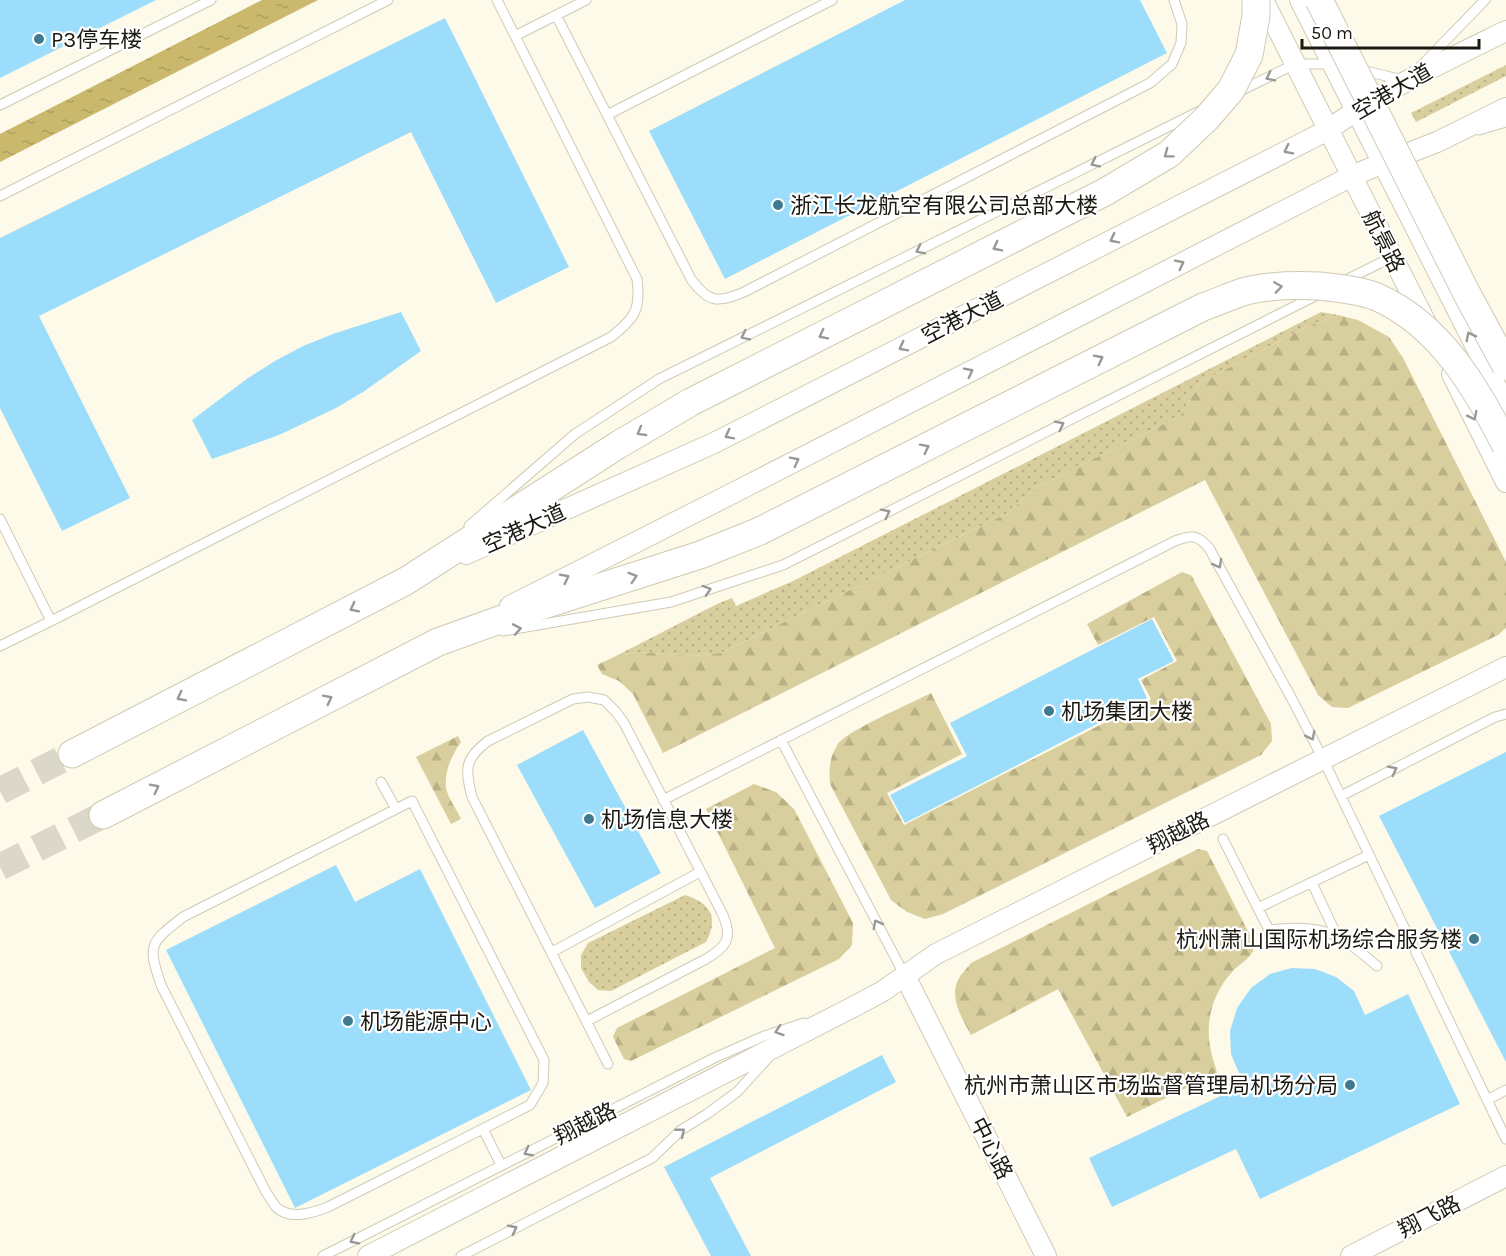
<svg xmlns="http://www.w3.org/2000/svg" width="1506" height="1256" viewBox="0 0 1506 1256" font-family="Karla,'Noto Sans SC',sans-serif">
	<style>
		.grass { fill: url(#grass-dots) }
		.forest { fill: url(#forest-firs) }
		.water { fill: url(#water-ripples) }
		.building { fill: #9bddfa }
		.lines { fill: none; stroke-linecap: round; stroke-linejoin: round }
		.secondary-tunnel { stroke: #dcd8c9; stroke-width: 27; stroke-dasharray: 27 14; stroke-linecap: butt }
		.lane-casing { stroke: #cfcab5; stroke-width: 11 }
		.street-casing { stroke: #cfcab5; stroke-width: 22 }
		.secondary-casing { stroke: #cfcab5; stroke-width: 29 }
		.lane { stroke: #fff; stroke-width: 9 }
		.street { stroke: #fff; stroke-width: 20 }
		.secondary { stroke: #fff; stroke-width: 27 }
		.secondary-bridge-casing { stroke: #cfcab5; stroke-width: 29; stroke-linecap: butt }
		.secondary-bridge { stroke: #fff; stroke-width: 27 }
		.oneway { stroke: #989894 }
		.poi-dot { fill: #3e7a91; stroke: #fff; stroke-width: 2 }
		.labels { text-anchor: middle; stroke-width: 4.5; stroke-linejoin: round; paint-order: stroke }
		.poi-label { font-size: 22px; fill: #1b1911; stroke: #fff; text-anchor: start }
		.street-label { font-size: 22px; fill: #1b1911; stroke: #fff }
	</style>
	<defs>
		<pattern id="grass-dots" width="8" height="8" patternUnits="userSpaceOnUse" patternTransform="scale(1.5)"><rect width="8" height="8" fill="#d9ce9d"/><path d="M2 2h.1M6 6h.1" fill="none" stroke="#bab086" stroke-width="1.8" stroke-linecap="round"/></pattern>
		<pattern id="forest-firs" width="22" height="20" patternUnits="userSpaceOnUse" patternTransform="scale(1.5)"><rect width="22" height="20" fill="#d9ce9d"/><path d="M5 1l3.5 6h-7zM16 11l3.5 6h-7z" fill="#bab086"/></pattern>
		<pattern id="water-ripples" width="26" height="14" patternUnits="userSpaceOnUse" patternTransform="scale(1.5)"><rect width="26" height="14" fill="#cab86d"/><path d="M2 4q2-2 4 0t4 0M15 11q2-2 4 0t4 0" fill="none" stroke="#ad9e5d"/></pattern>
	</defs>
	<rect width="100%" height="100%" fill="#fefae9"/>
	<path class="grass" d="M1506 65V76L1416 122 1411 113Z
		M1321 312 1338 315 1306 327 1200 383 1180 416 1037 487 1008 513 721 653 693 656 638 652 614 657 717 604 732 598 736 606 793 581Z
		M685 895C711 903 719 918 706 942L611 991 598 990 589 982 581 968V955L588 943Z"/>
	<path class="forest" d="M1338 315 1358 320 1389 337 1403 358 1506 562V628L1498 635 1348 708 1332 707 1318 695 1205 480 663 753 633 694 619 681 602 674 597 665 614 657 638 652 693 656 721 653 1008 513 1037 487 1180 416 1200 383 1306 327Z
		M1182 572 1191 575 1271 724 1272 741 1261 755 943 914 925 919 907 912 891 900 830 784C829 768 829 758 838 744 846 731 914 702 931 693L962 754 887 793 904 825 1151 699 1141 680 1177 661 1154 617 1098 645 1087 624Z
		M458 736 461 742C452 755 444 771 446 788 448 798 457 810 461 819L451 824 416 757Z
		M754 784 776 792 794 809 853 923 852 945 839 959 631 1061 624 1059 613 1037 617 1028 775 948 706 809Z
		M1198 849 1207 851 1255 945C1252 959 1241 962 1232 972 1214 992 1205 1019 1210 1046 1211 1055 1215 1064 1217 1073L1127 1117 1058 989 971 1035C961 1017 947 994 961 975 964 971 968 967 971 963Z"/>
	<path class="water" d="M262 0H318L0 162V134Z"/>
	<path class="building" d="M0 0H156L0 78Z
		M905 0H1140L1167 53 725 279 649 131Z
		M445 18 569 267 496 303 411 132 39 316 130 498 62 531 0 408V238Z
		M401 312 421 351 363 392 336 408 279 435 212 459 192 420 248 378 275 361 303 346 333 334Z
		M1152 619 1174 661 1138 679 1147 698 905 823 890 795 967 756 950 723Z
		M583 730 661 873 595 908 517 765Z
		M1506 752V1062L1379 816Z
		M336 865 355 902 420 869 531 1090 295 1208 166 950Z
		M1292 968 1315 969 1336 977 1354 991 1365 1015 1408 994 1460 1104 1260 1199 1236 1149 1112 1207 1089 1158 1244 1085 1231 1054 1230 1031 1237 1008 1251 988 1270 974Z
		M882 1055 896 1082 710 1178 751 1256H711L664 1167Z"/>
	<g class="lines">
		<path class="secondary-tunnel" d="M0 791 72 754
			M0 867 103 815"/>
		<defs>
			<path id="lane" d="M556 15 691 279C708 302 717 304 744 292L1150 83 1172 64 1181 43 1182 24 1174 0
				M515 36 586 0
				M1420 67 1485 0
				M1361 70 1403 80
				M1236 93 1295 64H1333
				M0 105 211 0
				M607 115 832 0
				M1479 130 1506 122
				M0 196 388 0
				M1342 282 1392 257
				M0 519 51 621 611 337C635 318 641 310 637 279L497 0
				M469 526 575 434 659 379 1200 111
				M503 631 671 602 783 565 1319 294
				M0 646 51 621
				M781 740 905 976
				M381 782 396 809 412 801 544 1060 543 1083 530 1105 328 1207C313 1213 291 1220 277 1208 273 1204 269 1196 266 1192L161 985C147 944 150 943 183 917L396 809
				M1341 796 1495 717 1506 714
				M663 800 1175 541C1191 535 1197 534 1209 548L1293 701 1323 759 1506 1139
				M1223 839 1269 930C1292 927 1318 926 1339 937 1353 945 1365 956 1377 966
				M1312 883 1337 936
				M1258 908 1369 855
				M552 952 700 872
				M587 1021 706 959C726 947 733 939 723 915L624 723 616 712 604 700 588 697 573 699 488 741C464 759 465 769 472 797L608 1064
				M1487 1100 1506 1090
				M483 1129 501 1165
				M323 1256 714 1058 764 1036 804 1023
				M461 1256 652 1158 681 1130 707 1114 737 1092 769 1057"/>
			<path id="street" d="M1263 0 1428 327
				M1300 0 1506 406
				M1452 374 1506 482
				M466 554 714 443 1328 130C1383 90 1445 61 1506 31
				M510 606 739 490 1352 176 1383 163 1437 142 1506 108
				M905 976 1046 1256
				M368 1256 855 1006 883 991 936 954 1506 667
				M1351 1256 1506 1176"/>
			<path id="secondary" d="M72 754 406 581 618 445 691 402
				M103 815 438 642 519 613 700 555 760 531"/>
		</defs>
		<use href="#lane" class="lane-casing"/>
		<use href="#street" class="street-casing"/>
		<use href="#secondary" class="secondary-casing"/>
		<use href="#lane" class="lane"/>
		<use href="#street" class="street"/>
		<use href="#secondary" class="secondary"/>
		<defs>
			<path id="secondary-bridge" d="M1319 0 1467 294 1506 366
				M691 402 1105 192 1169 154 1207 118 1231 90 1249 55 1256 16V0
				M760 531 1203 307C1218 302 1232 295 1246 291 1270 285 1295 285 1319 286 1337 288 1360 290 1377 297 1440 325 1476 387 1506 446"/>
		</defs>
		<use href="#secondary-bridge" class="secondary-bridge-casing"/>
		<use href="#secondary-bridge" class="secondary-bridge"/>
	</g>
	<defs><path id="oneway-chevron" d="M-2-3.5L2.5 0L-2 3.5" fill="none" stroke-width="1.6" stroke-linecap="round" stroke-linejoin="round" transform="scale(1.5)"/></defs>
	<g class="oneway">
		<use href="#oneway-chevron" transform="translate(1270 77) rotate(154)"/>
		<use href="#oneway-chevron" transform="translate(1288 150) rotate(153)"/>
		<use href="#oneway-chevron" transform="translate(1168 154) rotate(143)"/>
		<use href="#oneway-chevron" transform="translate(1095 163) rotate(154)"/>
		<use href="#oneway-chevron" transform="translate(1114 239) rotate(153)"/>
		<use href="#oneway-chevron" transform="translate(997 247) rotate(153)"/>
		<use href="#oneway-chevron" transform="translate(920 250) rotate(154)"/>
		<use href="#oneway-chevron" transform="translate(1180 264) rotate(-27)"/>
		<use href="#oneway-chevron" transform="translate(1278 287) rotate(-8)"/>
		<use href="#oneway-chevron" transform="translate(823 335) rotate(153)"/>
		<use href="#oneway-chevron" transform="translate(745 336) rotate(154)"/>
		<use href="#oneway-chevron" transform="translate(1470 336) rotate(-117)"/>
		<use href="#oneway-chevron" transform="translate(903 347) rotate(153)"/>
		<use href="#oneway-chevron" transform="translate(1099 359) rotate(-27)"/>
		<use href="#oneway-chevron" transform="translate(969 372) rotate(-27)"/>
		<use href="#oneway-chevron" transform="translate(1473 416) rotate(63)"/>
		<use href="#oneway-chevron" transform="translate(1060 425) rotate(-27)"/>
		<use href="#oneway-chevron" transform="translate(641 432) rotate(150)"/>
		<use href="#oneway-chevron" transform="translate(729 435) rotate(153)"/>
		<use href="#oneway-chevron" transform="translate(925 448) rotate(-27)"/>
		<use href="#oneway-chevron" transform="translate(795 461) rotate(-27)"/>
		<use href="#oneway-chevron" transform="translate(886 513) rotate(-27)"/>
		<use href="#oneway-chevron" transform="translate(1218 564) rotate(61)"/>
		<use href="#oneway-chevron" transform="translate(633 577) rotate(-18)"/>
		<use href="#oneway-chevron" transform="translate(565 578) rotate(-27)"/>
		<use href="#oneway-chevron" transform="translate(707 590) rotate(-18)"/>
		<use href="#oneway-chevron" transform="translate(354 608) rotate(153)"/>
		<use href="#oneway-chevron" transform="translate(517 629) rotate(-10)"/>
		<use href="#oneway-chevron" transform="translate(181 697) rotate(153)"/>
		<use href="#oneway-chevron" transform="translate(328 699) rotate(-27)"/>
		<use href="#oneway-chevron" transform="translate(1311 736) rotate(63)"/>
		<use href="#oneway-chevron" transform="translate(1393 770) rotate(-27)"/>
		<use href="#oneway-chevron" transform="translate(155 788) rotate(-27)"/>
		<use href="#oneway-chevron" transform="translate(877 924) rotate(-118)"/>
		<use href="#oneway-chevron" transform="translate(779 1031) rotate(162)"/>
		<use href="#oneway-chevron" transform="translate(681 1132) rotate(-39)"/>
		<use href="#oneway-chevron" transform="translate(528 1152) rotate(153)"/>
		<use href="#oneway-chevron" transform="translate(513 1229) rotate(-27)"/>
		<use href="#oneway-chevron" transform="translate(354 1240) rotate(153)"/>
	</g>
	<g class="poi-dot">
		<circle cx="39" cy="39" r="6"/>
		<circle cx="778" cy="205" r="6"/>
		<circle cx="1049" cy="711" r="6"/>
		<circle cx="589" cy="819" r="6"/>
		<circle cx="1474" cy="939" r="6"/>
		<circle cx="348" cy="1021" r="6"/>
		<circle cx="1350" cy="1085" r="6"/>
	</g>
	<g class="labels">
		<g class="poi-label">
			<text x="51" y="47">P3停车楼</text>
			<text x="790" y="213">浙江长龙航空有限公司总部大楼</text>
			<text x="1061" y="719">机场集团大楼</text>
			<text x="601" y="827">机场信息大楼</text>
			<text x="1462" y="947" text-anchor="end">杭州萧山国际机场综合服务楼</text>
			<text x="360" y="1029">机场能源中心</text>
			<text x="1338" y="1093" text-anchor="end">杭州市萧山区市场监督管理局机场分局</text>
		</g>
		<g class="street-label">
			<text transform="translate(1392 91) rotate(-30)" y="8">空港大道</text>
			<text transform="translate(1384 241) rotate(63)" y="8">航景路</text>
			<text transform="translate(962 317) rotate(-27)" y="8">空港大道</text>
			<text transform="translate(524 528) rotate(-24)" y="8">空港大道</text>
			<text transform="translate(1178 832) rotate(-27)" y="8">翔越路</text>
			<text transform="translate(585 1123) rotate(-27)" y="8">翔越路</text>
			<text transform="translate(992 1148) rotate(63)" y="8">中心路</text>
			<text transform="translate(1429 1216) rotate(-27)" y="8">翔飞路</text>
		</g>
	</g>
	<path d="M1302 39v9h177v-9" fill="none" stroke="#1b1911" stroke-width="3"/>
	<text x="1311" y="39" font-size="18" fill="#1b1911" stroke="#ffffff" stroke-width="4.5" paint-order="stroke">50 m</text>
</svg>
